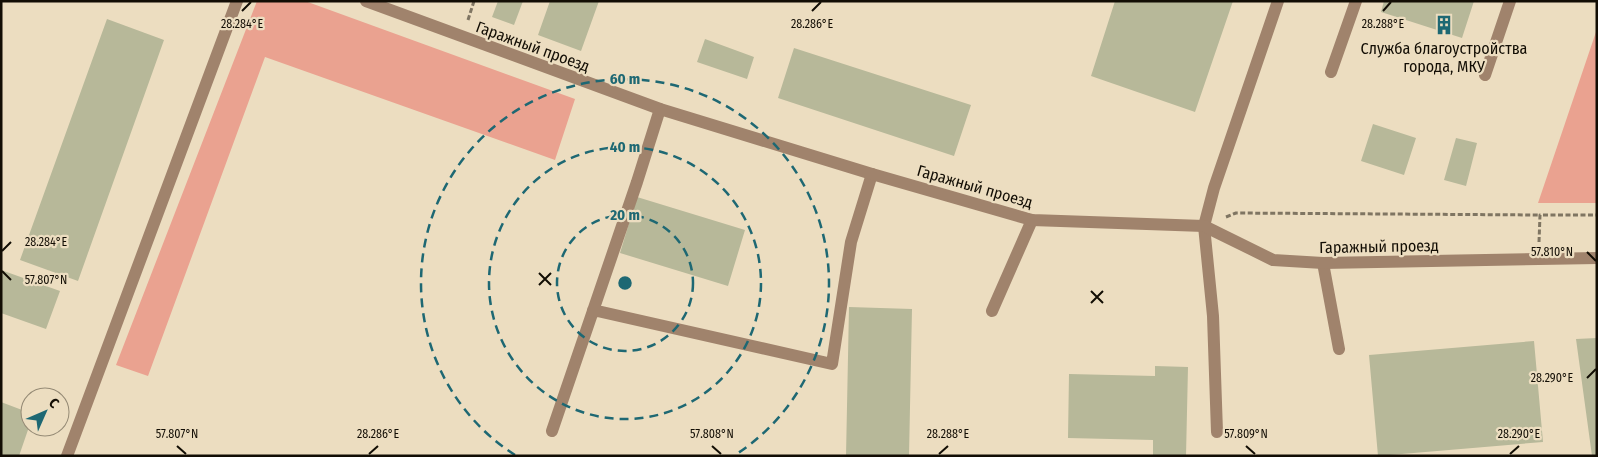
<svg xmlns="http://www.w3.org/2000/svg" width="1598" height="457" viewBox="0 0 1598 457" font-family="'Fira Sans Condensed',sans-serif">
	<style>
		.green { fill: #eaa290 }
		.building { fill: #b7b899 }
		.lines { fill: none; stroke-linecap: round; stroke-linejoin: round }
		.path { stroke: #7f7562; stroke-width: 3; stroke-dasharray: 5 2.5; stroke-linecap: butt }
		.service { stroke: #a0836c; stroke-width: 12 }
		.minor { stroke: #a0836c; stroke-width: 12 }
		.ticks { fill: none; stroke: #120d04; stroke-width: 2 }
		.ring { fill: none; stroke: #1e6873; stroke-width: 2.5; stroke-dasharray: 9 6 }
		.labels { text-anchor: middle; stroke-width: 4.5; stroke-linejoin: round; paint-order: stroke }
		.street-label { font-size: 16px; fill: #120d04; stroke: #ecddc0 }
		.poi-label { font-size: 16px; fill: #120d04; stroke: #ecddc0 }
		.ticks-label { font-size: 12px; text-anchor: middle; fill: #120d04; stroke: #ecddc0; stroke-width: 4.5; stroke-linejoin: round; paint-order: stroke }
		.centre { fill: #1e6873; stroke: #ecddc0; stroke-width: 2.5 }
		.ring-label { font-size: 15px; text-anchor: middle; font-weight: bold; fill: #1e6873; stroke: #ecddc0; stroke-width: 4.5; stroke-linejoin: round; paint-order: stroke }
	</style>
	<rect width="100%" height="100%" fill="#ecddc0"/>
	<path class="green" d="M257 1H305L575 99 555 160 265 57 148 376 116 365Z
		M1597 29V203H1538Z"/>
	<path class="building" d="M498 1H523L514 25 492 17Z
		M550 1H599L581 51 538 35Z
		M1115 1H1233L1195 112 1091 76Z
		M1384 1H1474L1462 38 1381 12Z
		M107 19 164 40 78 281 20 260Z
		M705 39 754 57 747 79 697 62Z
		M794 48 971 105 954 156 778 98Z
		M1373 124 1416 138 1404 175 1361 161Z
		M1456 138 1477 143 1466 186 1444 180Z
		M637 197 745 230 728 286 620 253Z
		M1 270 60 291 46 329 1 313Z
		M849 307 912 309 909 456H846Z
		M1597 338V456H1592L1576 339Z
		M1534 341 1543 442 1378 456 1369 355Z
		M1155 366 1188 367 1186 456H1153V440L1068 438 1069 374 1155 376Z
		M1 402 30 413V424L19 456H1Z"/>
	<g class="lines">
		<path class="path" d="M468 20 474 1
			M1226 217 1236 213 1540 215
			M1539 242 1540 215H1597"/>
		<path class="service" d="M1331 72 1356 1
			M1485 75 1510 1
			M1323 263 1339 349
			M593 310 832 364 851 242 872 174
			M992 311 1032 220
			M552 431 637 182 660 109
			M1217 432 1213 316 1204 226 1214 188 1278 1
			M67 456 237 1"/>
		<path class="minor" d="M366 1 660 109 872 174 1032 220 1204 226 1273 260 1323 263 1597 258"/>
	</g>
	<path class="ticks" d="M242 11 251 2M812 11 821 2M1383 11 1391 2M2 251 11 242M1587 252 1596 261M2 271 11 280M539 273 551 285M539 285 551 273M1091 291 1103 303M1091 303 1103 291M1587 378 1596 369M177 446 186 454M712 446 721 454M1246 446 1255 454M369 454 378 446M939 454 948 446M1510 454 1519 446"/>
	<g class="ring">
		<circle cx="625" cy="283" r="68"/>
		<circle cx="625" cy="283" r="136"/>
		<path d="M515 455A204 204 0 1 1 735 455"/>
	</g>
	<defs>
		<symbol id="building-bare" viewBox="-9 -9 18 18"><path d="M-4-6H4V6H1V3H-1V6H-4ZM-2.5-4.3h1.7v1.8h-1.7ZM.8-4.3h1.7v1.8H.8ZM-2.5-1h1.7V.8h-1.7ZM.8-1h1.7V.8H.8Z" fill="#1e6873" stroke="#ecddc0" stroke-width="2.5" paint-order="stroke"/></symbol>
	</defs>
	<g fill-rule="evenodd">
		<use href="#building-bare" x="1430" y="11" width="28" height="28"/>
	</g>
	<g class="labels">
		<g class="street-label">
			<text transform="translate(533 46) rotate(20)" y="6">Гаражный проезд</text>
			<text transform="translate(975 186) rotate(16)" y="6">Гаражный проезд</text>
			<text transform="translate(1379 246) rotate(-1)" y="6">Гаражный проезд</text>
		</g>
		<g class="poi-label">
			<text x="1444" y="54">Служба благоустройства<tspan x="1444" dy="18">города, МКУ</tspan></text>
		</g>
	</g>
	<g class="ticks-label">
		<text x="242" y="28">28.284°E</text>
		<text x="812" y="28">28.286°E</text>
		<text x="1383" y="28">28.288°E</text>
		<text x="46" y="246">28.284°E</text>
		<text x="1552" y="256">57.810°N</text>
		<text x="46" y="284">57.807°N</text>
		<text x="1552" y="382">28.290°E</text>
		<text x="177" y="438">57.807°N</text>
		<text x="378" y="438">28.286°E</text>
		<text x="712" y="438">57.808°N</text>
		<text x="948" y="438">28.288°E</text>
		<text x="1246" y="438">57.809°N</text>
		<text x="1519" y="438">28.290°E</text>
	</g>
	<circle cx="625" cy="283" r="8" class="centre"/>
	<g class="ring-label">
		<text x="625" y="84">60 m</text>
		<text x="625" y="152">40 m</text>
		<text x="625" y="220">20 m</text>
	</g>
	<rect width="1598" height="457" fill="none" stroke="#120d04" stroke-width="5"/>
	<g transform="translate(45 412) rotate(45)"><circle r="24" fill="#ecddc0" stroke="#958a75"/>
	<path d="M0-4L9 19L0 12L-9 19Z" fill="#1e6873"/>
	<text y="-8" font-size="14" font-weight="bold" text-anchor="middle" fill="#120d04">С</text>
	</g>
</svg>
